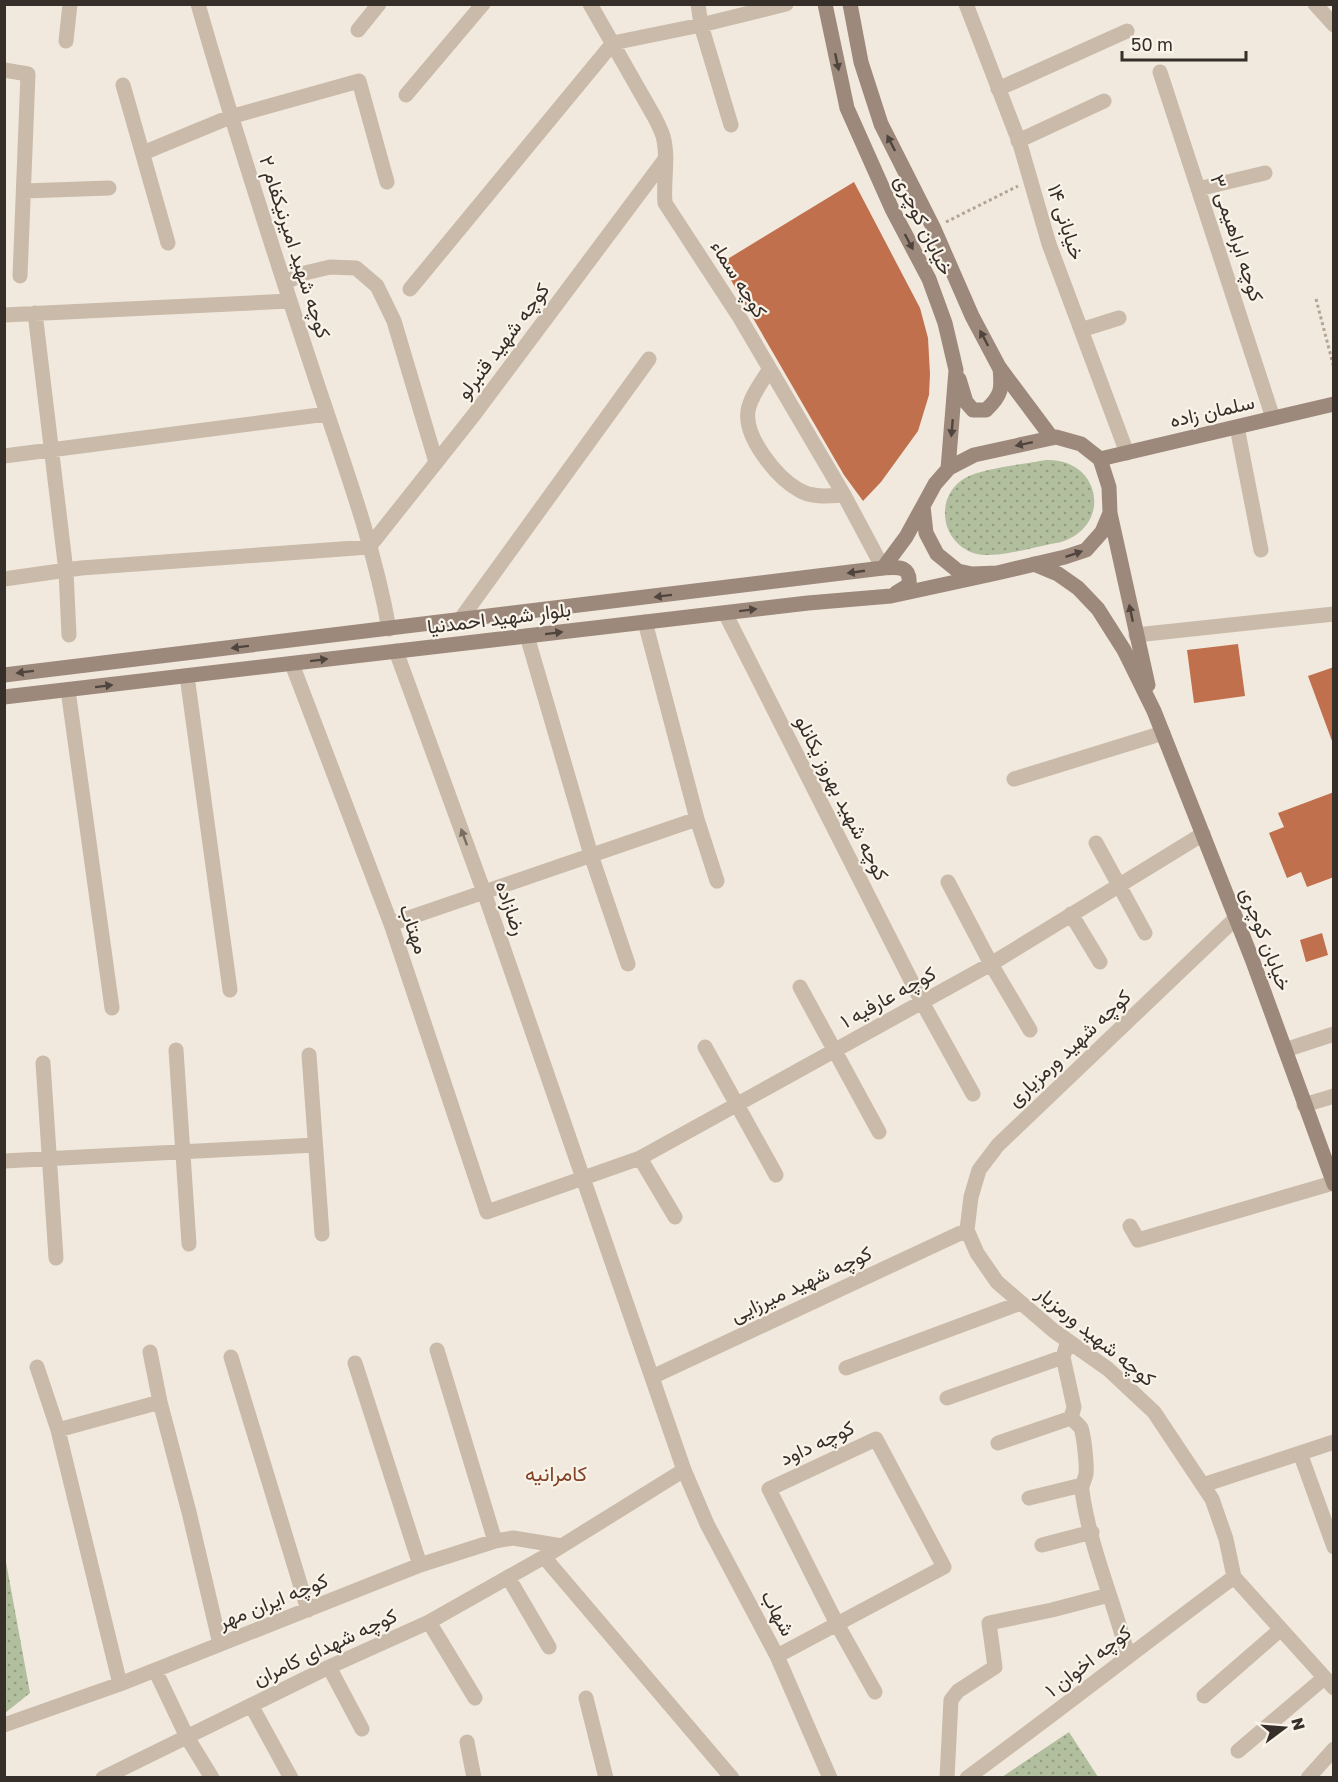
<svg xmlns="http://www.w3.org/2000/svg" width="1338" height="1782" viewBox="0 0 1338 1782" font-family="'Golos Text',Vazirmatn,sans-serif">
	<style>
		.grass { fill: url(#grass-dots) }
		.building { fill: #c0704c }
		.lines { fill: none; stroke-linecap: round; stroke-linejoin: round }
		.path { stroke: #b4a494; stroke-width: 3; stroke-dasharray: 3 3; stroke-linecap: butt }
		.minor { stroke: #c9baa9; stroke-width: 15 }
		.secondary { stroke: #9c897b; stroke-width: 15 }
		.oneway { fill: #50453e }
		.oneway2 { fill: #786d63 }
		.labels { text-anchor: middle; stroke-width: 4.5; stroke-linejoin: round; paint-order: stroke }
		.street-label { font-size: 20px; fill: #362e29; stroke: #f9f3e9 }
		.neighbourhood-label { font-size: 21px; fill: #814226; stroke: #f9f3e9 }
	</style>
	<defs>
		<pattern id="grass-dots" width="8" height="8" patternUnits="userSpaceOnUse" patternTransform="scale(1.5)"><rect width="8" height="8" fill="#b2bf9e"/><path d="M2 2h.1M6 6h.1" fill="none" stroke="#929c81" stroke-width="1.8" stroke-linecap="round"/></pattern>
	</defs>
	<rect width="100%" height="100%" fill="#f1e9dd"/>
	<path class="grass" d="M1046 460C1101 458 1113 526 1061 542 1039 546 1005 556 984 555 962 554 944 534 945 512 945 498 953 485 965 478 983 468 1025 464 1046 460Z
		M4 1551 30 1693 5 1713H4Z
		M1069 1732 1098 1777H1002Z"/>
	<path class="building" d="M854 182 920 308 928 338 930 374 929 395 918 431 881 482 863 501 844 475 721 263Z
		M1238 644 1245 696 1194 703 1187 650Z
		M1334 667V740L1332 741 1308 676Z
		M1334 792V877L1307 887 1301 872 1287 878 1269 833 1284 827 1278 813Z
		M1322 933 1328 955 1306 962 1300 940Z"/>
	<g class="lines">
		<path class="path" d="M946 222 1018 186
			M1316 299 1334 368"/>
		<path class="minor" d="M198 4C234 130 274 253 315 377 342 459 374 543 389 629
			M590 4 655 118C658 124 661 130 663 136 669 157 663 181 665 203L740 318 844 495 883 568
			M698 4 701 25 731 125
			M966 4 1020 144 1049 244 1127 453
			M1315 4 1334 25
			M358 30 379 4
			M66 41 70 4
			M4 70 28 74 20 276
			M1160 72 1273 418
			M123 85 168 243
			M998 89 1127 31
			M406 95 483 4
			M1018 141 1104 101
			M143 153 230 117 359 81 387 182
			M1198 189 1265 173
			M24 191 109 188
			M284 283 305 273 330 267 356 268 377 286 394 321 436 462
			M410 289 613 43 701 25 786 4
			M35 313 66 571 69 635
			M4 315 290 301
			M1081 330 1119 318
			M769 370C762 382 750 397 748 411 744 437 777 478 799 490 812 498 829 496 844 495
			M1237 427 1261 550
			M4 456 327 414
			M4 579 81 568 369 547 473 416 666 158
			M725 613 922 1002 973 1094
			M460 620 649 359
			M645 622 697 819 717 881
			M1136 635 1334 614
			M527 636 591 855 628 964
			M396 651 484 892 684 1470 707 1524 777 1656 830 1778
			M292 664 391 924 487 1212 640 1158 991 964 1203 834
			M187 676 230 990
			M68 690 112 1008
			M1014 779 1163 733
			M1096 843 1145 933
			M948 882 991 964 1030 1030
			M1071 914 1100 962
			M1236 918 998 1145 979 1170 971 1197 967 1230 977 1253 997 1282 1054 1331 1108 1369 1154 1412 1212 1499 1226 1539 1234 1577 1334 1688
			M391 924 697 819
			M800 987 879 1132
			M705 1047 776 1175
			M176 1050 189 1244
			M1285 1050 1334 1034
			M309 1055 322 1234
			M43 1063 56 1258
			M1304 1105 1334 1096
			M640 1158 675 1217
			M4 1161 315 1145
			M1130 1226 1138 1240 1333 1183
			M1068 1341 1063 1357 1074 1407 1071 1418C1074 1421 1079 1425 1081 1428 1084 1436 1087 1465 1086 1474 1085 1481 1081 1484 1082 1491 1090 1548 1114 1601 1128 1656
			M437 1350 495 1541
			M150 1352 160 1402 189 1512 220 1644
			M231 1357 308 1610
			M355 1363 420 1565
			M37 1367 58 1430 120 1684
			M846 1368 1021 1303
			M652 1377 967 1230
			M947 1398 1063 1357
			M58 1430 160 1402
			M998 1443 1071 1418
			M1300 1453 1334 1547
			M1203 1485 1334 1442
			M1029 1498 1082 1485
			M1042 1545 1092 1532
			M544 1557 732 1778
			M508 1577 549 1647
			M429 1622 475 1698
			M777 1656 944 1567 876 1439 769 1489 837 1624 875 1692
			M329 1667 362 1729
			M155 1670 187 1737 212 1778
			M1204 1696 1281 1629
			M586 1698 606 1778
			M251 1705 291 1778
			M4 1725 120 1684 420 1565 495 1541 513 1538 562 1546
			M467 1742 474 1778
			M1238 1751 1324 1678
			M103 1778 329 1667 429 1622 544 1557 684 1470
			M947 1778 951 1700 958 1691 995 1667 989 1623 1052 1610 1109 1595
			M967 1778C1057 1712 1145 1643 1234 1577
			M1308 1778 1334 1749"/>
		<path class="secondary" d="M825 4 847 108 892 209 929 279 945 323 956 370 948 469
			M850 4 861 62 881 124 934 229 972 316 999 367 1052 438
			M959 379 966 402 973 410H986C1002 395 1002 389 1000 368
			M1100 459 1334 404
			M1110 513 1148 685
			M1034 564 1058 574 1078 588 1098 609 1124 650 1154 711 1252 959 1334 1184
			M883 568C898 567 911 565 909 585L896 593
			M4 675 883 568 906 537 923 506
			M4 697 808 603 891 596 997 573 1065 557 1086 550 1102 532 1110 513 1109 487 1100 459 1081 444 1056 437 974 455 949 468 935 484 923 506 926 533 937 554 958 571 972 574 997 573"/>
	</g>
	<defs><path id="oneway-solid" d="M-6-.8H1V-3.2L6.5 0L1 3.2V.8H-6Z" transform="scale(1.5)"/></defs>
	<g class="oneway">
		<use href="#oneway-solid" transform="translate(837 62) rotate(78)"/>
		<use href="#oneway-solid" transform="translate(891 143) rotate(-117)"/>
		<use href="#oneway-solid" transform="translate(909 242) rotate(62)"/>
		<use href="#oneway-solid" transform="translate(984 338) rotate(-118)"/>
		<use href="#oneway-solid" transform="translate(952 428) rotate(95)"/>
		<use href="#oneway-solid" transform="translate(1024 444) rotate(168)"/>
		<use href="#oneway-solid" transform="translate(1074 554) rotate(-19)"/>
		<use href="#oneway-solid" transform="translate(856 572) rotate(172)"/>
		<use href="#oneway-solid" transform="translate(663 596) rotate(173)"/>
		<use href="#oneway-solid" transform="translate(748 610) rotate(-7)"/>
		<use href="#oneway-solid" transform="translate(1131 613) rotate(-102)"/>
		<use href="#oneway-solid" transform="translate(554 633) rotate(-7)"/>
		<use href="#oneway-solid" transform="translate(240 647) rotate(173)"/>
		<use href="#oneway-solid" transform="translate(319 660) rotate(-7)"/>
		<use href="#oneway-solid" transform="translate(25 672) rotate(173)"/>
		<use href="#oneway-solid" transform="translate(104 686) rotate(-7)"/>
	</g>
	<use class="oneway2" href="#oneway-solid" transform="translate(464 837) rotate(-110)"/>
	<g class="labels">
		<g class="street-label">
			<text transform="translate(1066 222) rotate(72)" y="7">خیابانی ۱۴</text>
			<text transform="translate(924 225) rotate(64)" y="7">خیابان کوچری</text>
			<text transform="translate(1237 238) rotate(72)" y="7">کوچه ابراهیمی ۳</text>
			<text transform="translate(295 247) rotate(72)" y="7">کوچه شهید امیرنیکفام ۲</text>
			<text transform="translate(739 279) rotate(58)" y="7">کوچه سماء</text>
			<text transform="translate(503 341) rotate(-53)" y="7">کوچه شهید قنبرلو</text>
			<text transform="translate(1212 411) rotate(-13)" y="7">سلمان زاده</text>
			<text transform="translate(499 618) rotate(-7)" y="7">بلوار شهید احمدنیا</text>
			<text transform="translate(842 798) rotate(63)" y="7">کوچه شهید بهروز یکانلو</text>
			<text transform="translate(511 908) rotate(71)" y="7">رضازاده</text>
			<text transform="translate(414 929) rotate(71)" y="7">مهتاب</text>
			<text transform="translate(1266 939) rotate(69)" y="7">خیابان کوچری</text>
			<text transform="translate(888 997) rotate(-29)" y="7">کوچه عارفیه ۱</text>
			<text transform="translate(1069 1048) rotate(-43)" y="7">کوچه شهید ورمزیاری</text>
			<text transform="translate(801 1284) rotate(-25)" y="7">کوچه شهید میرزایی</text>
			<text transform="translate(1096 1336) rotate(39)" y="7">کوچه شهید ورمزیار</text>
			<text transform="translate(817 1443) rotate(-25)" y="7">کوچه داود</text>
			<text transform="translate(273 1601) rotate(-22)" y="7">کوچه ایران مهر</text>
			<text transform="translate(778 1613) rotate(62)" y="7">شهاب</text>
			<text transform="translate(325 1647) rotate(-25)" y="7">کوچه شهدای کامران</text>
			<text transform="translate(1088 1661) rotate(-38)" y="7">کوچه اخوان ۱</text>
		</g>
		<g class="neighbourhood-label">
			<text x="556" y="1481">کامرانیه</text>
		</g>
	</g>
	<rect width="1338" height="1782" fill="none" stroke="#362e29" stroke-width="12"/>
	<g transform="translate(1284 1728) rotate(74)" stroke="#f9f3e9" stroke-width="4.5" paint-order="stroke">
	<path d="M0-4.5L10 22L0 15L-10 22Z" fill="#362e29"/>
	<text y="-9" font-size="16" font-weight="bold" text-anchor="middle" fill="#362e29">N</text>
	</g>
	<path d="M1122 51v9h124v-9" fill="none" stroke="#362e29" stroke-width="3"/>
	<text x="1131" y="51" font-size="18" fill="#362e29" stroke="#f9f3e9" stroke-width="4.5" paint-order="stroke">50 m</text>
</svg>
